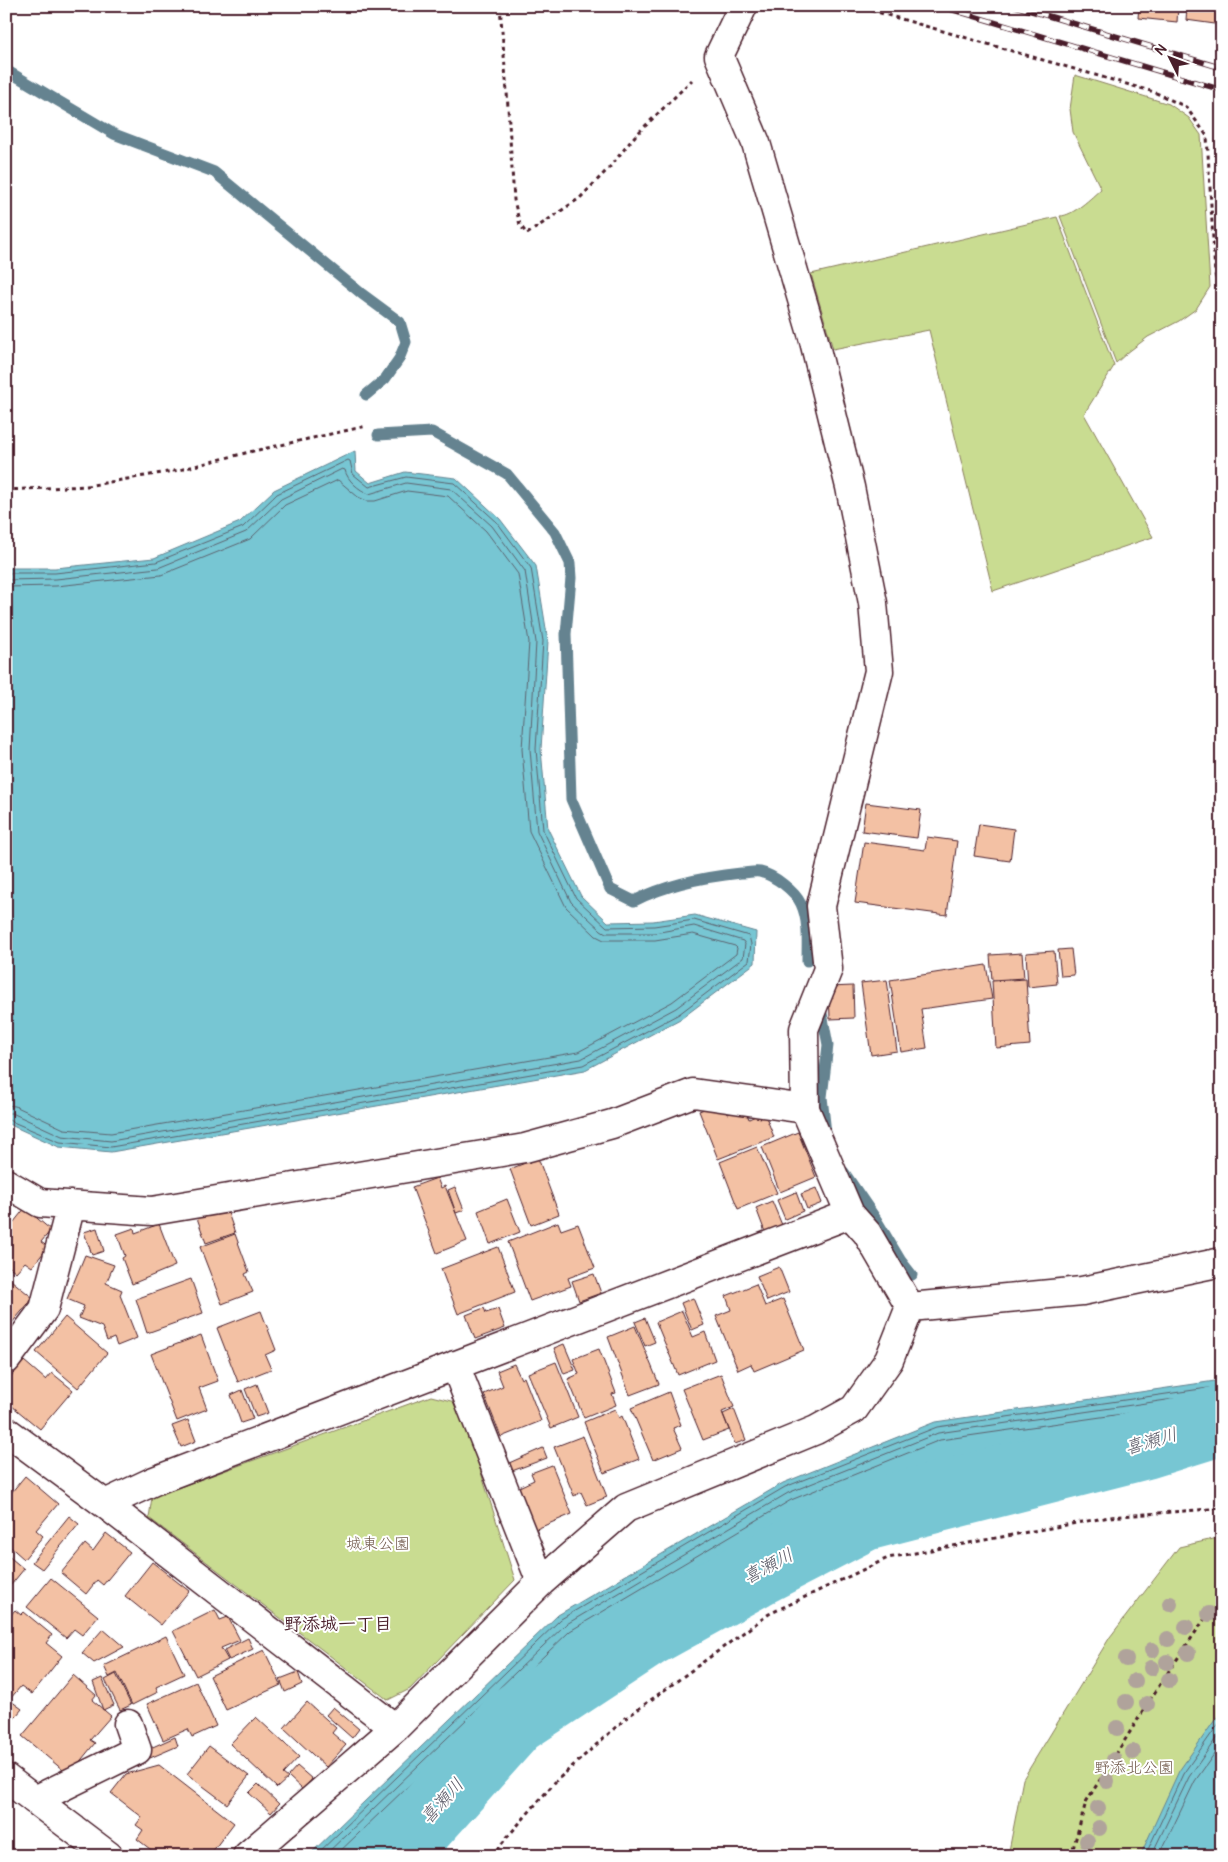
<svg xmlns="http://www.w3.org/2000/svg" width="1228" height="1862" viewBox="0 0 1228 1862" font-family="Pangolin,'Klee One',sans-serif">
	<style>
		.green { fill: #c9dc91; stroke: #8a7e5e }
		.water { fill: #77c6d3; stroke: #658390 }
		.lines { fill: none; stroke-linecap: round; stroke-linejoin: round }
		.shore { stroke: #5c626e; stroke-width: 1 }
		.stream { stroke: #658390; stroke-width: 11 }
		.river { stroke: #77c6d3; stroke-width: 70 }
		.building { fill: #f3c1a4; stroke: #4a1f2b }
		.street-casing { stroke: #4a1f2b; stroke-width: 31 }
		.secondary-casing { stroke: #4a1f2b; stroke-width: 31 }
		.path { stroke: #4a1f2b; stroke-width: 3; stroke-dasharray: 4 4; stroke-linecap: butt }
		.street { stroke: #fff; stroke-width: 28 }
		.secondary { stroke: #fff; stroke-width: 28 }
		.rail-casing { stroke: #4a1f2b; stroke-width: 5.5 }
		.rail { stroke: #fff; stroke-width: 4; stroke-dasharray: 11; stroke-linecap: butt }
		.tree { fill: #b0a39b }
		.labels { text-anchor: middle; stroke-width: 4; stroke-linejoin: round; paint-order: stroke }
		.park-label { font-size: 16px; fill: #70584a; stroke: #fff }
		.water-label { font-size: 18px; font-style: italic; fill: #5a5966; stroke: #fff }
		.neighbourhood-label { font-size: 18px; font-weight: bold; fill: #4a1f2b; stroke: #fff }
	</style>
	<rect width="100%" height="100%" fill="#fff"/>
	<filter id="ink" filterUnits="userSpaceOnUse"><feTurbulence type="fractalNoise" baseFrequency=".02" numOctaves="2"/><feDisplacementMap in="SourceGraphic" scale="10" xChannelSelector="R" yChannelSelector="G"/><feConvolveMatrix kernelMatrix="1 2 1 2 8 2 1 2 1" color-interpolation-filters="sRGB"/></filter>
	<g filter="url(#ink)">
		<path class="green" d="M1075 75 1169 104 1189 118 1201 135 1210 287 1196 309 1179 321 1148 337 1127 353 1116 363 1060 216C1073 216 1092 197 1101 189L1073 132 1070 109Z
			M1057 217 1114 366 1084 414 1153 537 993 591 929 330 833 349 811 274Z
			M431 1396 459 1403 515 1580 410 1689 388 1700 149 1518 152 1497Z
			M1222 1537V1856H1008L1023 1779 1110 1637 1179 1547Z"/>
		<path class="water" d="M355 451 356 471 370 483 405 472 456 478 500 519 536 566 548 641 541 749 548 829 581 896 608 922 653 921 695 915 756 932 755 963 682 1018 585 1070 111 1152 59 1147 6 1123V568H55L154 558 240 522 274 490Z
			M1222 1380V1418L992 1484 864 1516 754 1573 649 1631 514 1720 392 1856H308L558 1615 783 1483 935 1422Z
			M1222 1710V1855L1140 1856 1179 1771Z"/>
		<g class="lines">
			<path class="shore" d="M6 573H55L156 562 243 527 277 494 348 460 350 461 353 474 369 487 406 477 454 483 497 522 531 568 543 641 536 749 543 830 576 898 607 927 654 926 694 920 749 936 751 944 749 961 679 1014 583 1065 111 1147 60 1142 6 1119
				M6 580 56 579 158 568 246 532 281 499 342 469 345 470C347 480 359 490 369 494L406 483 451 489 492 526 525 571 536 642 530 749 537 831 571 902 601 930 606 933H654L694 926 743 941 745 944 743 958 676 1008 581 1059 111 1141 62 1136 12 1113H6
				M6 587 56 586 161 575 250 539 285 505 338 480 358 497 367 501H375L407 491 448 496 486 531 518 574 529 642 522 749 529 831 566 907 596 936 604 940H655L693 934 735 946 737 948 736 954 672 1002 578 1052 111 1133 64 1129 15 1106 6 1105
				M315 1856 561 1619 785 1487 937 1427 1222 1386
				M324 1856 565 1625 788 1493 938 1433 1222 1392
				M335 1856 570 1631 791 1500 940 1440 1178 1406 1181 1407 1179 1411 987 1466 859 1498 745 1557 639 1614 503 1705 380 1842 376 1849 375 1856
				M383 1856 386 1846 508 1711 643 1621 749 1563 861 1505 989 1473 1222 1407
				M389 1856 391 1850 511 1716 646 1626 751 1569 863 1511 991 1479 1222 1414
				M1145 1856 1183 1774 1222 1719
				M1151 1856 1189 1777 1222 1730
				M1159 1856 1195 1781 1222 1743"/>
			<path class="stream" d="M6 70 114 134 214 172 362 294 400 322 406 342 399 359 385 379 366 395
				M378 435 432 432 507 474 555 532 570 563 571 578 566 634 571 799 610 889 634 901C667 884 703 877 741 873 746 873 754 871 760 872 774 875 795 891 801 904 809 921 807 943 807 961
				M821 1008 828 1045 822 1097 826 1133
				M844 1172 876 1219 901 1261 912 1275"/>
			<path class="river" d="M392 1856 514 1720 649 1631 754 1573 864 1516 1145 1444 1222 1420"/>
		</g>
		<path class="building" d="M1139 6H1178L1177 22 1138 18Z
			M1187 6H1222V25L1186 20Z
			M866 803 921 810 917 838 862 831Z
			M979 824 1014 829 1010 861 974 856Z
			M927 837 957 841 947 915 855 903 864 842 925 850Z
			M1071 949 1074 975 1061 976 1058 950Z
			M1054 951 1057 984 1028 987 1026 953Z
			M1022 953 1024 978 992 980 990 955Z
			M986 965 992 999 921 1009 927 1048 901 1052 890 980Z
			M1026 979 1030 1045 996 1048 992 981Z
			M887 980 897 1051 871 1055 861 983Z
			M853 986 854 1018 830 1019 829 987Z
			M723 1102 728 1114 744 1107 749 1119 764 1112 774 1137 718 1159 699 1111Z
			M1216 1121H1222V1157H1215Z
			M798 1132 816 1177 780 1192 762 1147Z
			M757 1147 777 1193 738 1209 720 1162Z
			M538 1158 559 1214 531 1225 510 1169Z
			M437 1178 441 1188 445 1186 467 1241 437 1253 412 1187Z
			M455 1187 464 1210 456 1213 448 1190Z
			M816 1188 822 1203 807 1209 801 1194Z
			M796 1192 803 1211 785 1219 777 1200Z
			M507 1199 520 1232 490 1244 478 1211Z
			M772 1201 782 1225 765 1232 756 1208Z
			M226 1207 235 1233 206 1243 197 1218Z
			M25 1208 51 1230 41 1242 48 1247 32 1267 25 1262 16 1272 6 1264V1232Z
			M558 1222 561 1230 578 1224 595 1268 568 1278 571 1286 530 1301 508 1242Z
			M159 1224 175 1266 132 1284 122 1258 125 1256 117 1234 134 1228 135 1233Z
			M97 1228 104 1251 92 1255 84 1232Z
			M235 1234 249 1272 245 1274 253 1292 222 1304 200 1247Z
			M498 1247 515 1292 458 1314 441 1269Z
			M85 1255 114 1265 106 1283 122 1290 120 1295 137 1338 117 1346 114 1338 107 1341 102 1327 79 1318 84 1306 67 1299Z
			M779 1267 789 1292 767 1301 757 1276Z
			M594 1274 601 1293 579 1301 572 1281Z
			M6 1276 33 1298 11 1324 6 1320Z
			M191 1279 203 1313 147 1333 136 1299Z
			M756 1284 765 1306 783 1299 804 1350 754 1371 751 1364 738 1370 716 1316 731 1310 726 1296Z
			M693 1298 704 1325 692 1330 681 1303Z
			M484 1308 486 1313 498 1309 505 1328 475 1339 466 1315Z
			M261 1311 276 1350 265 1355 271 1369 238 1382 217 1328Z
			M682 1311 693 1337 705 1332 715 1360 678 1375 656 1322Z
			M65 1317 107 1353 78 1388 36 1352Z
			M645 1318 655 1342 645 1346 635 1322Z
			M635 1326 659 1384 630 1395 608 1337Z
			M201 1335 218 1381 199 1388 207 1409 177 1421 151 1354Z
			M564 1344 575 1370 564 1374 554 1348Z
			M599 1349 616 1393 612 1394 616 1405 584 1418 568 1379 579 1374 573 1359Z
			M24 1361 46 1380 52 1373 73 1390 40 1429 6 1401 8 1394 6 1393V1382Z
			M556 1362 578 1417 551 1428 528 1373Z
			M514 1364 521 1379 524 1377 541 1421 501 1437 484 1394 503 1386 497 1371Z
			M721 1374 734 1407 722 1412 729 1430 703 1440 682 1389Z
			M257 1384 268 1413 256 1417 245 1389Z
			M242 1390 253 1419 241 1423 231 1395Z
			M669 1392 681 1425 673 1428 682 1448 653 1460 631 1408Z
			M615 1409 619 1418 622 1416 639 1459 604 1473 584 1422Z
			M734 1409 746 1440 735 1444 723 1414Z
			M188 1420 196 1441 181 1447 172 1426Z
			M583 1436 607 1497 587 1505 581 1492 574 1496 554 1447Z
			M543 1448 547 1458 512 1471 509 1463Z
			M552 1465 572 1514 534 1530 517 1488 534 1480 531 1473Z
			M25 1476 58 1504 36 1530 43 1536 24 1559 6 1543V1499Z
			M69 1516 79 1524 42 1569 32 1562Z
			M106 1533 130 1552 103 1585 97 1580 86 1594 61 1573 85 1544 93 1551Z
			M6 1554 24 1569 6 1591Z
			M152 1562 189 1591 161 1625 125 1596Z
			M51 1578 98 1616 82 1635 74 1629 66 1638 27 1607Z
			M15 1610 21 1615 24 1612 52 1635 46 1643 62 1656 32 1694 21 1686 10 1699 6 1696V1620Z
			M215 1610 220 1620 228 1617 240 1640 221 1648 228 1660 196 1676 173 1631Z
			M103 1629 124 1647 94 1663 82 1653Z
			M166 1636 184 1674 156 1687 158 1692 132 1705 117 1673 109 1677 104 1666Z
			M248 1638 253 1649 229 1660 224 1650Z
			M264 1650 281 1685 226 1710 210 1676Z
			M298 1672 302 1684 285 1692 280 1679Z
			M116 1674 131 1705 120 1710 105 1680Z
			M73 1675 96 1695 92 1700 111 1716 90 1740 95 1743 69 1775 22 1736Z
			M102 1678 114 1705 103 1710 93 1682Z
			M196 1682 216 1726 192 1737 188 1729 163 1740 147 1704Z
			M11 1701 22 1709 6 1728V1707Z
			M307 1702 336 1728 332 1733 346 1745 326 1767 284 1728Z
			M333 1707 359 1729 352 1738 326 1715Z
			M256 1717 299 1757 283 1774 288 1778 277 1788 230 1744Z
			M175 1737 178 1746 150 1758 146 1750Z
			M209 1746 249 1776 227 1804 187 1774Z
			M159 1765 234 1823 209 1856H176L172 1853 170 1856H159L137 1839 143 1830 136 1825 142 1817 111 1793 126 1774Z
			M297 1766 312 1779 303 1790 288 1776Z
			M258 1784 279 1804 271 1813 249 1793Z"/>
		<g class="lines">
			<defs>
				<path id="street" d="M743 6 719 56 756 143 813 337 850 487 873 603 879 671 821 906 828 969 804 1029 805 1109 850 1214 867 1233 910 1307
					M6 1183 40 1203 152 1211 525 1148 612 1124 693 1093 805 1109
					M910 1307 1082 1291 1222 1262
					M6 1360 44 1309 71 1205
					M455 1365 541 1582
					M6 1431 105 1504
					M395 1728 105 1504 154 1481 850 1214
					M35 1800 137 1750 128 1724
					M247 1856 395 1728 541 1582 626 1508 816 1430 854 1409 889 1360 910 1307"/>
				<path id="secondary" d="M6 1778 109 1856"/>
			</defs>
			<use href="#street" class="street-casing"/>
			<use href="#secondary" class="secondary-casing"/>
			<path class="path" d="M500 6 507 92 514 200 520 225 527 234 580 198 609 168 635 136 692 80
				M856 6 1154 92 1186 107 1207 136 1215 274 1222 300
				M6 490 87 486 179 470 249 452 367 426
				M491 1856 555 1782 626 1718 769 1614 888 1558 1109 1517 1222 1508
				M1071 1856 1086 1802 1162 1681 1206 1617 1222 1604"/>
			<use href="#street" class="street"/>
			<use href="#secondary" class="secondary"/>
			<defs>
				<path id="rail" d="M940 6 1222 90
					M1015 6 1222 68"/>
			</defs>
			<use href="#rail" class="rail-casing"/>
			<use href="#rail" class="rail"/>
		</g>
		<g class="tree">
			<circle cx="1170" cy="1604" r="8"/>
			<circle cx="1209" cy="1614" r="8"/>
			<circle cx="1186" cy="1627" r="8"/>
			<circle cx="1168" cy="1639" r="8"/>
			<circle cx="1152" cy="1650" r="8"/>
			<circle cx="1188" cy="1653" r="8"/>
			<circle cx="1126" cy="1659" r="8"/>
			<circle cx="1167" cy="1662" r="8"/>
			<circle cx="1151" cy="1668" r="8"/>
			<circle cx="1169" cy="1680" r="8"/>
			<circle cx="1135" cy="1681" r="8"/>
			<circle cx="1126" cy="1702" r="8"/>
			<circle cx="1147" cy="1704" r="8"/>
			<circle cx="1117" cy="1728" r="8"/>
			<circle cx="1133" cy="1752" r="8"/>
			<circle cx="1114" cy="1760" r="8"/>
			<circle cx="1107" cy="1781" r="8"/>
			<circle cx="1098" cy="1808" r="8"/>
			<circle cx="1099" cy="1828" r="8"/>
			<circle cx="1087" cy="1841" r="8"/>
		</g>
	</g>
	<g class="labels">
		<g class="park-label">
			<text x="378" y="1549">城東公園</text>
			<text x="1134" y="1773">野添北公園</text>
		</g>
		<g class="water-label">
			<text transform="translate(1151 1441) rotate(-16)" y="6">喜瀬川</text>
			<text transform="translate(768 1566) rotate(-28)" y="6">喜瀬川</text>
			<text transform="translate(442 1801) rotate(-48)" y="6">喜瀬川</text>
		</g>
		<g class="neighbourhood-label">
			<text x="338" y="1630">野添城一丁目</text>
		</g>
	</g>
	<rect width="1228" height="1862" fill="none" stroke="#fff" stroke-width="25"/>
	<rect x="12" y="12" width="1203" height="1837" fill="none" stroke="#4a1f2b" stroke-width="2" filter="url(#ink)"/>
	<g transform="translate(1170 58) rotate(312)" stroke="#ffffff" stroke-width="4" paint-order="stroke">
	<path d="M0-4L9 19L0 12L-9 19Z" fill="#4a1f2b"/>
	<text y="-8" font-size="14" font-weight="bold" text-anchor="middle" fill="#4a1f2b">N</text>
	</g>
</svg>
